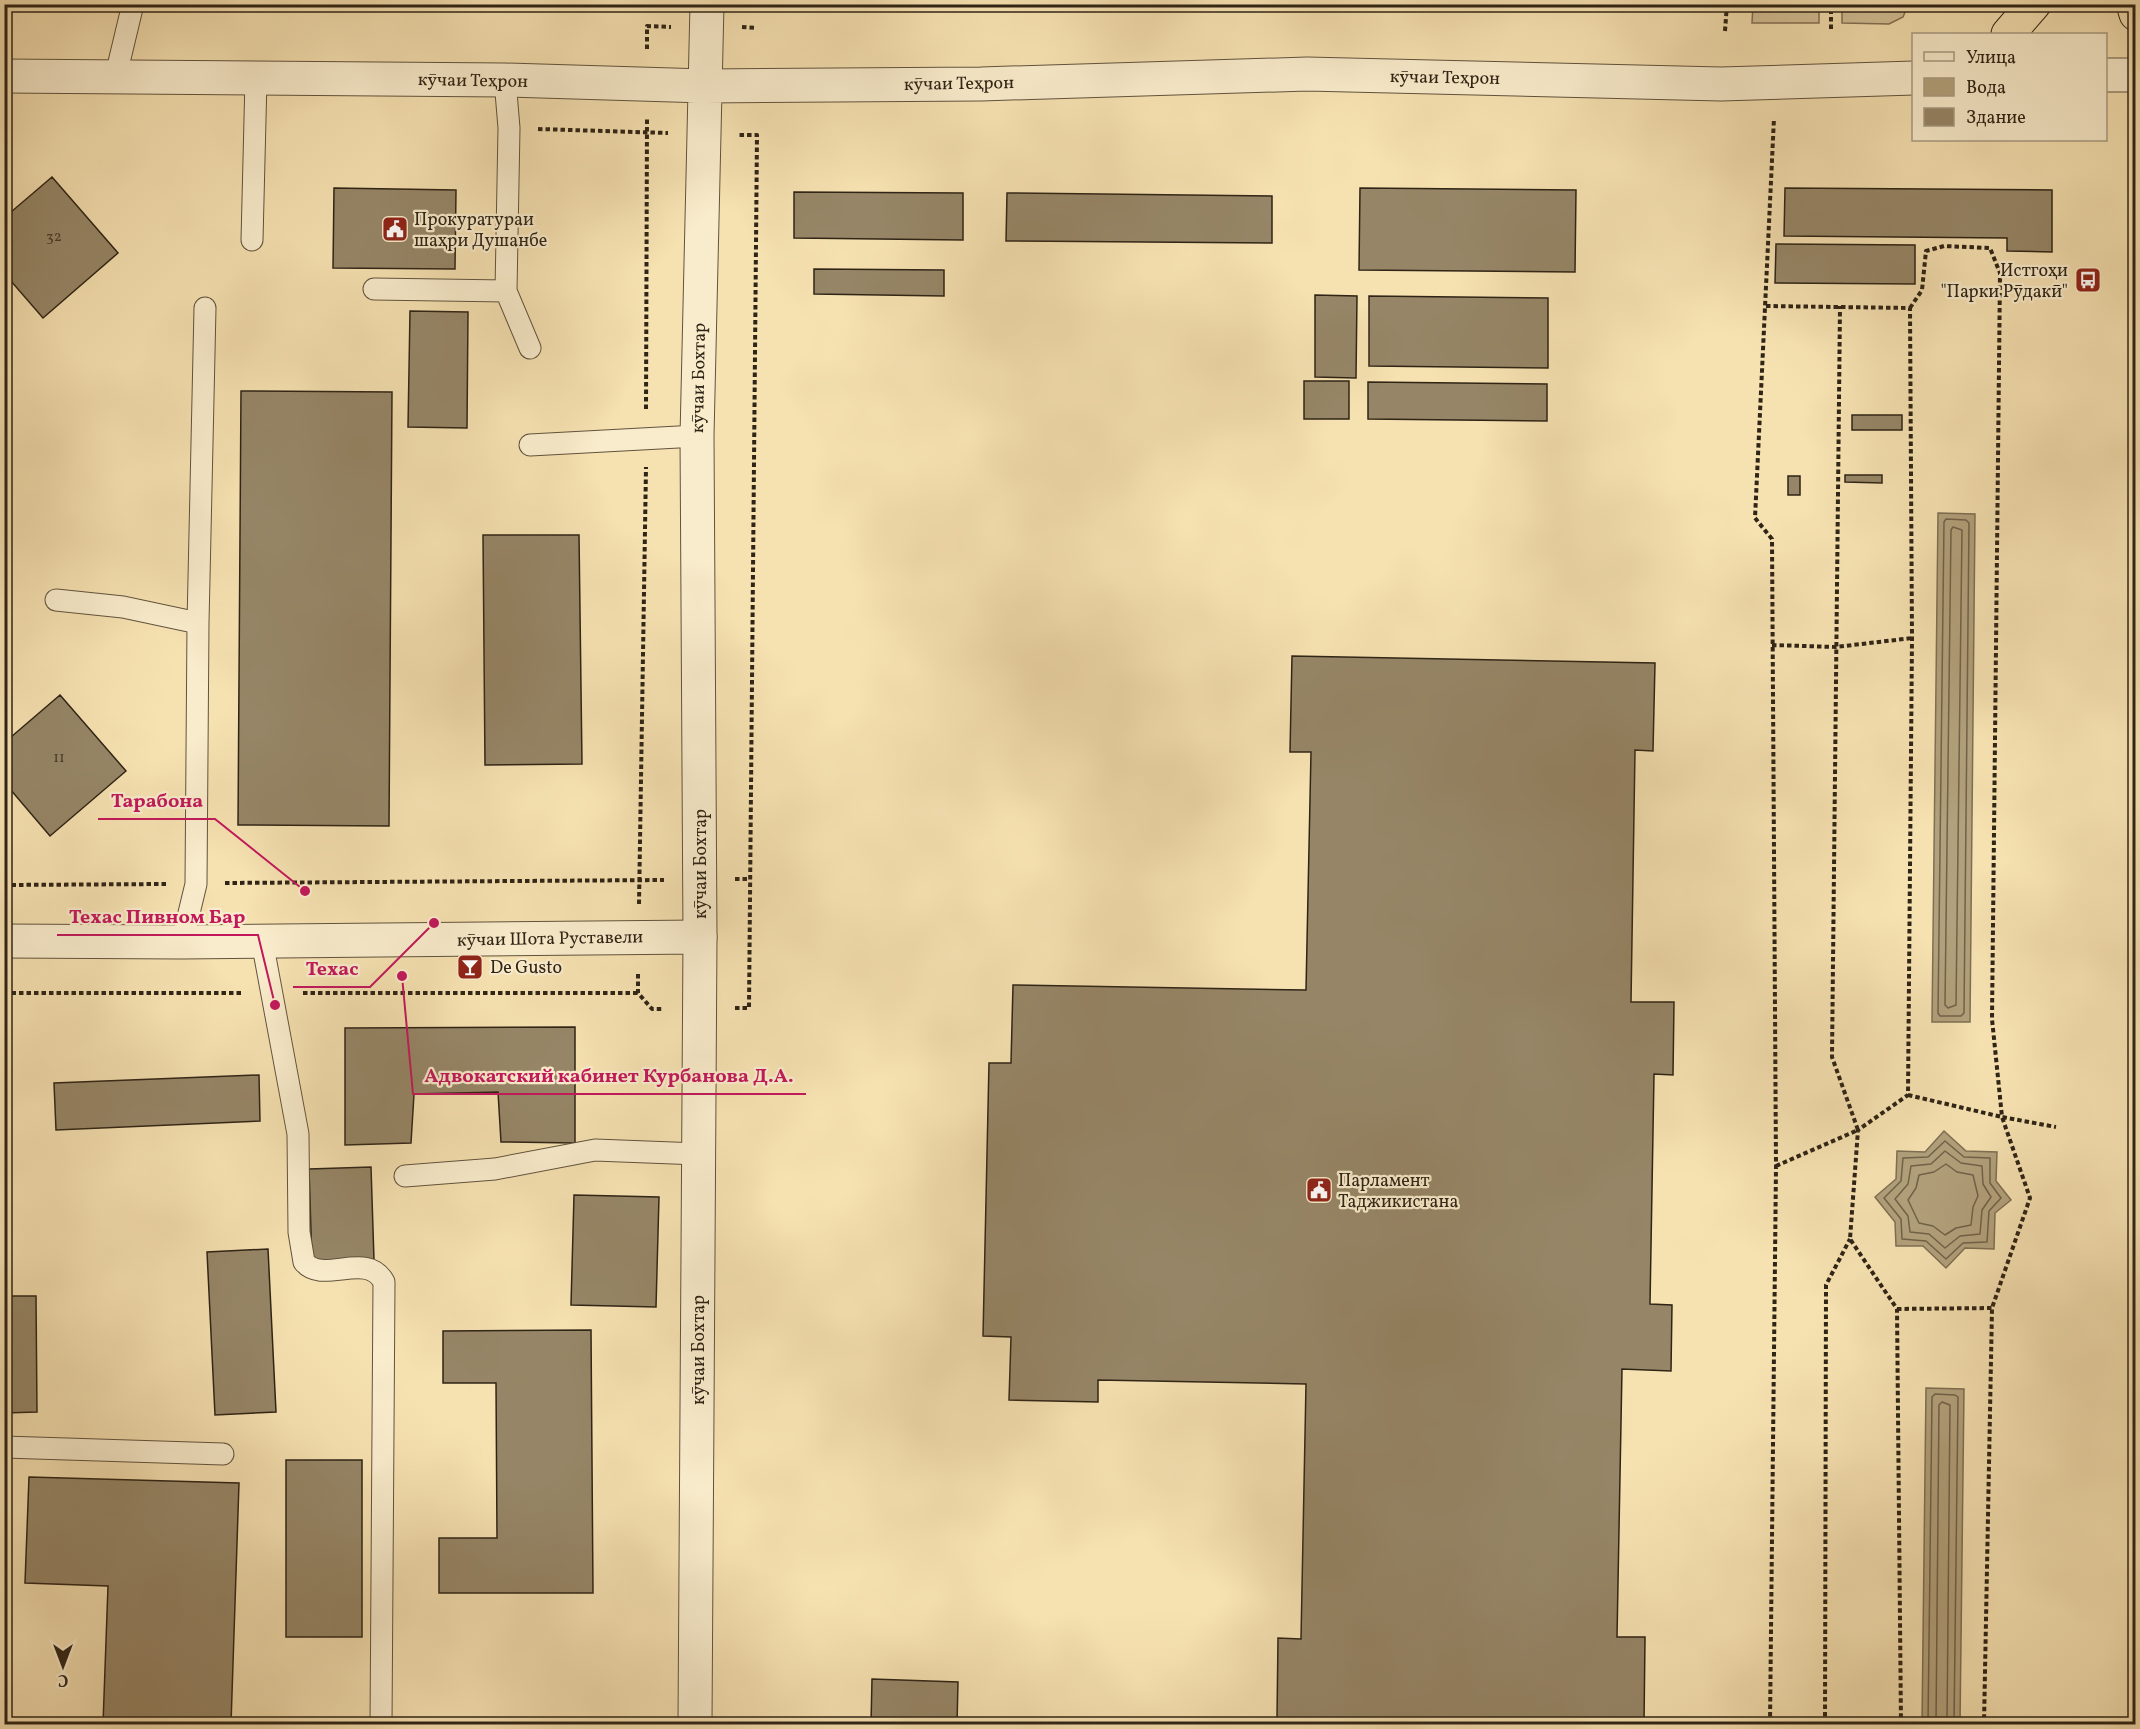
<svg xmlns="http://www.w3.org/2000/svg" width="2140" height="1729" viewBox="0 0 2140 1729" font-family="Vollkorn,serif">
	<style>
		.green { fill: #d4c197; stroke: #827256; stroke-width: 1.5 }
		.water { fill: #b2a17c; stroke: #7e6f53; stroke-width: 1.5 }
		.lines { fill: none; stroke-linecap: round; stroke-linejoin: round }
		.shore { stroke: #706249; stroke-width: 1.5 }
		.building { fill: #968667; stroke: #2f2416; stroke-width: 1.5 }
		.service-casing { stroke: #61533d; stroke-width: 23 }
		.minor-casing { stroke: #61533d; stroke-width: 35 }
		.tertiary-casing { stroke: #61533d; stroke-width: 35 }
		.trunk-casing { stroke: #2f2416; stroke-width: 35 }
		.path { stroke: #2f2416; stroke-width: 4; stroke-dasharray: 4.5 3; stroke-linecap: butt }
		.service { stroke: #f9eccc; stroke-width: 21 }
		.minor { stroke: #f9eccc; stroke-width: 33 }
		.tertiary { stroke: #f9eccc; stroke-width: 33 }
		.trunk { stroke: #f6e1b1; stroke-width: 33 }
		.labels { text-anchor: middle; stroke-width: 4.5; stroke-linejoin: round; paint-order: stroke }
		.number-label { font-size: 15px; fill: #493c2a }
		.street-label { font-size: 18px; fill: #2f2416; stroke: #f9eccc }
		.poi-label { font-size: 18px; fill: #2f2416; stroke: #f9eccc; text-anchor: start }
		.leader { fill: none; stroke: #c2185b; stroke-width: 2 }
		.callout-dot { fill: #c2185b; stroke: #f9eccc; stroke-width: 2 }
		.callout-label { font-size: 20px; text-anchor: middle; font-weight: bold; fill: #c2185b; stroke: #f9eccc; stroke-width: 4.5; stroke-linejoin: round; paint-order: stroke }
	</style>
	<rect width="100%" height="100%" fill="#f6e1b1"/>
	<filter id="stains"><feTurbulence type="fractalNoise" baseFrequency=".00333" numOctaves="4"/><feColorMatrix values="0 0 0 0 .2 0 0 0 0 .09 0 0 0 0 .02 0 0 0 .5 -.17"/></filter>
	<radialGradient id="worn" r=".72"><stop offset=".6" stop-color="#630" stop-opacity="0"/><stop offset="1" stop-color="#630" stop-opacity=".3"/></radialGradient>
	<path class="green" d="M1753 5H1819V23H1752Z
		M1842 5V4L1908 5 1903 17 1889 24 1842 23Z"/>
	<path class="water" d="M1938 513 1975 514 1970 1022H1932Z
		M1944 1131 1966 1151 1997 1152 1996 1181 2011 1200 1995 1213 1994 1249 1965 1248 1946 1268 1923 1246H1896L1895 1222 1875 1197 1896 1179 1897 1151 1925 1152Z
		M1926 1388 1964 1389 1960 1724H1922Z"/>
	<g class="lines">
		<path class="shore" d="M1946 519 1966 520 1969 523 1964 1013 1961 1016H1940L1938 1013 1944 522Z
			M1953 527 1962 530 1956 1005 1948 1008 1945 1005 1951 530Z
			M1945 1141 1964 1157 1990 1158V1183L2001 1198 1989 1211 1987 1242 1963 1243 1946 1259 1926 1241 1902 1239 1901 1219 1884 1198 1901 1181 1903 1158 1928 1157Z
			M1945 1151 1961 1163 1982 1166 1983 1184 1991 1197 1982 1210 1980 1234 1960 1236 1945 1248 1929 1234 1910 1232 1908 1216 1895 1199 1908 1184 1911 1166 1931 1164Z
			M1946 1164 1957 1172 1973 1175 1978 1196 1973 1207 1971 1225 1956 1228 1945 1235 1933 1226 1919 1223 1908 1200 1916 1188 1919 1175 1934 1172Z
			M1928 1724 1932 1397 1935 1394 1955 1395 1958 1397 1954 1724
			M1936 1724 1939 1405 1942 1402 1950 1405 1947 1724"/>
	</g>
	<path class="building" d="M52 177 118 253 43 318 4 273V218Z
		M334 188 456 190 455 269 333 268Z
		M1360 188 1576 190 1575 272 1359 270Z
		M1785 188 2052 190V252L2007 251V238L1784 236Z
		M794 192 963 193V240L794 238Z
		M1007 193 1272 196V243L1006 241Z
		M1776 244 1915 245V284L1775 283Z
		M814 269 944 270V296L814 294Z
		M1315 295 1357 296 1356 378 1315 377Z
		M1369 296 1548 298V368L1369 366Z
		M410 311 468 312 467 428 408 427Z
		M1304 381H1349V419H1304Z
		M1368 382 1547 384V421L1368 419Z
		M241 391 392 392 389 826 238 825Z
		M1852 415H1902V430H1852Z
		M1845 475H1882V483L1845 482Z
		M1788 476H1800V495H1788Z
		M483 535H579L582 764 485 765Z
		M1292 656 1655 663 1653 751 1635 750 1631 1002H1674L1673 1075 1654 1074 1650 1304 1672 1305 1671 1371 1622 1369 1617 1637H1645L1644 1724 1277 1719 1278 1638 1301 1639 1306 1384 1098 1380V1402L1009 1400 1011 1337 983 1336 989 1063H1011L1013 985 1306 990 1311 752H1290Z
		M60 695 126 771 50 836 4 782V743Z
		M575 1027V1143L501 1142 498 1092 414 1094 411 1143 345 1145V1028Z
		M259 1075 260 1121 56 1130 54 1083Z
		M371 1167 374 1260 312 1263 309 1169Z
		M574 1195 659 1197 656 1307 571 1305Z
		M268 1249 276 1412 215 1415 207 1252Z
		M4 1296H36L37 1412 4 1413Z
		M591 1330 593 1593H439V1538H497L496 1383H443V1331Z
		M286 1460H362V1637H286Z
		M29 1477 239 1483 231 1724H103L108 1586 25 1583Z
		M872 1679 958 1682 957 1724H871Z"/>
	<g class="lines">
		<defs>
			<path id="service" d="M115 79 133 4
				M505 80 509 128 506 291 530 348
				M252 240 256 79
				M374 289 506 291
				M530 445 697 436
				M56 600 123 607 198 623
				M262 941 298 1134 299 1232 304 1262C323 1285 367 1250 384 1282L381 1724
				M182 942 196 884 198 623 205 308
				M405 1176 495 1169 595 1150 699 1154
				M4 1447 223 1454"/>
			<path id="minor" d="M2106 75H2136
				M4 76 505 80 705 86 981 84 1307 74 1721 84 1914 78
				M700 937 697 436 707 4"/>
			<path id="tertiary" d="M4 941 182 942 700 937 695 1724"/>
			<path id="trunk" d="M2133 4 2136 14
				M2008 34 2034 4"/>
		</defs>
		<use href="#service" class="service-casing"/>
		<use href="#minor" class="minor-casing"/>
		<use href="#tertiary" class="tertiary-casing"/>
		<use href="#trunk" class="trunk-casing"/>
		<path class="path" d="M742 27 756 28
			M1831 29V4
			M1725 31 1727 4
			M647 49V26L671 27
			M538 129 668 133
			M1766 306 1910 308 1912 638 1908 1095 1858 1130 1850 1239 1897 1309 1901 1724
			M1910 308 1922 290 1926 251 1944 246 1990 248 2000 273 1992 1019 2002 1117 2056 1127
			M646 409 647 119
			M1772 645 1836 647 1912 638
			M735 879H749
			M225 883 664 880
			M4 885 166 884
			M639 904 646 467
			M638 974V993L652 1009H664
			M4 993H241
			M303 993H638
			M735 1008H749L757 135H738
			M1908 1095 2002 1117 2030 1198 1992 1308 1984 1724
			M1776 1166 1858 1130 1832 1057 1840 306
			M1897 1309 1992 1308
			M1770 1724 1776 1166 1772 539 1755 518 1774 118
			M1825 1724 1826 1285 1850 1239"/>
		<use href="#service" class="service"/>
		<use href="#minor" class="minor"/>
		<use href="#tertiary" class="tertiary"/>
		<use href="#trunk" class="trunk"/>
	</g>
	<defs>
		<symbol id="civic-square" viewBox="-11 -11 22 22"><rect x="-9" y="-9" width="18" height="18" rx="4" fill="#8f2418" stroke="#f9eccc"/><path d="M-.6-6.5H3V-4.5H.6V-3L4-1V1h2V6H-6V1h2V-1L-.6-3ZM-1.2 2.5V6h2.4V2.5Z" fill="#fff"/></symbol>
		<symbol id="bus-square" viewBox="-11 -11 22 22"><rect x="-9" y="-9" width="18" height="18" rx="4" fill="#8f2418" stroke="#f9eccc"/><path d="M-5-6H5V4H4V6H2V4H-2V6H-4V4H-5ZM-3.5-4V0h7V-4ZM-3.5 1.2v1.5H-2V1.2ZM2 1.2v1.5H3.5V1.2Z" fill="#fff"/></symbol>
		<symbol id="bar-square" viewBox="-11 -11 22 22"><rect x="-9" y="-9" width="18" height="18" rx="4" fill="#8f2418" stroke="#f9eccc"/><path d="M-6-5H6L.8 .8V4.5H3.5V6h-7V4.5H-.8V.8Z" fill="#fff"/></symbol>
	</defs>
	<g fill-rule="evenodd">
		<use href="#civic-square" x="380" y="214" width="30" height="30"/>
		<use href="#bus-square" x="2073" y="265" width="30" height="30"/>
		<use href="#bar-square" x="455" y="952" width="30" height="30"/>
		<use href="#civic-square" x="1304" y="1175" width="30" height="30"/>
	</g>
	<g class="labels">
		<g class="number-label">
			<text x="54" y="241">32</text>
			<text x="59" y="762">11</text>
		</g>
		<g class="street-label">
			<text transform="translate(1445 77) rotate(1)" y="6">кӯчаи Теҳрон</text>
			<text transform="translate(473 80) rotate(1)" y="6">кӯчаи Теҳрон</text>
			<text transform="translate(959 83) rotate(-1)" y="6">кӯчаи Теҳрон</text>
			<text transform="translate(698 378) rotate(-89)" y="6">кӯчаи Бохтар</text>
			<text transform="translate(700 864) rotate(-90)" y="6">кӯчаи Бохтар</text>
			<text transform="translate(550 938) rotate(-1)" y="6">кӯчаи Шота Руставели</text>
			<text transform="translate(698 1350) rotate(-90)" y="6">кӯчаи Бохтар</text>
		</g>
		<g class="poi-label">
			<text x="414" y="225">Прокуратураи<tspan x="414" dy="21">шаҳри Душанбе</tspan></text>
			<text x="2068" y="276" text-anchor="end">Истгоҳи<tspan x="2068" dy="21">"Парки Рӯдакӣ"</tspan></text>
			<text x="490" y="973">De Gusto</text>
			<text x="1338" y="1186">Парламент<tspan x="1338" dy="21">Таджикистана</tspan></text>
		</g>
	</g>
	<path class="leader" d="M305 891L215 819H98M275 1005L258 935H57M434 923L370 987H293M402 976L413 1094H806"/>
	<g class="callout-dot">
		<circle cx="305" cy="891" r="6"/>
		<circle cx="275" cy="1005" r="6"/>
		<circle cx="434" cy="923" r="6"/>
		<circle cx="402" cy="976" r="6"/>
	</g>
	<g class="callout-label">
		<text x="157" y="807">Тарабона</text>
		<text x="157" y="923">Техас Пивном Бар</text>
		<text x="332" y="975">Техас</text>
		<text x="609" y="1082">Адвокатский кабинет Курбанова Д.А.</text>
	</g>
	<rect width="2140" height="1729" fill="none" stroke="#f6e1b1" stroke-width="24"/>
	<rect x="6" y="6" width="2128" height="1717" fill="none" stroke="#2f2416" stroke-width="3"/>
	<rect x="12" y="12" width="2116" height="1705" fill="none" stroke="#2f2416" stroke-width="1.5"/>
	<rect x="1912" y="33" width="195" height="108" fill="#f9eccc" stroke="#a89c83" stroke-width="1.5"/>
	<rect x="1924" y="52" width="30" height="9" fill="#f9eccc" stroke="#a89c83" stroke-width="1.5"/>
	<text x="1966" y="63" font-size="18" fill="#2f2416">Улица</text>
	<rect x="1924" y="78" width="30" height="18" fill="#b2a17c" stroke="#a89c83" stroke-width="1.5"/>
	<text x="1966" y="93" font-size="18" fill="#2f2416">Вода</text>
	<rect x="1924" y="108" width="30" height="18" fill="#968667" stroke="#a89c83" stroke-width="1.5"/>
	<text x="1966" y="123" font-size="18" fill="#2f2416">Здание</text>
	<g transform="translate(63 1666) rotate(180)" stroke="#f9eccc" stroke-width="4.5" paint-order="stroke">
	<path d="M0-4.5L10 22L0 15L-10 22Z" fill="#2f2416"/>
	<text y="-9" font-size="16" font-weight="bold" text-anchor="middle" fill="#2f2416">С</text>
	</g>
	<rect width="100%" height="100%" filter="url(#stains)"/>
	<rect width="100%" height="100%" fill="url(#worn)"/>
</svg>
